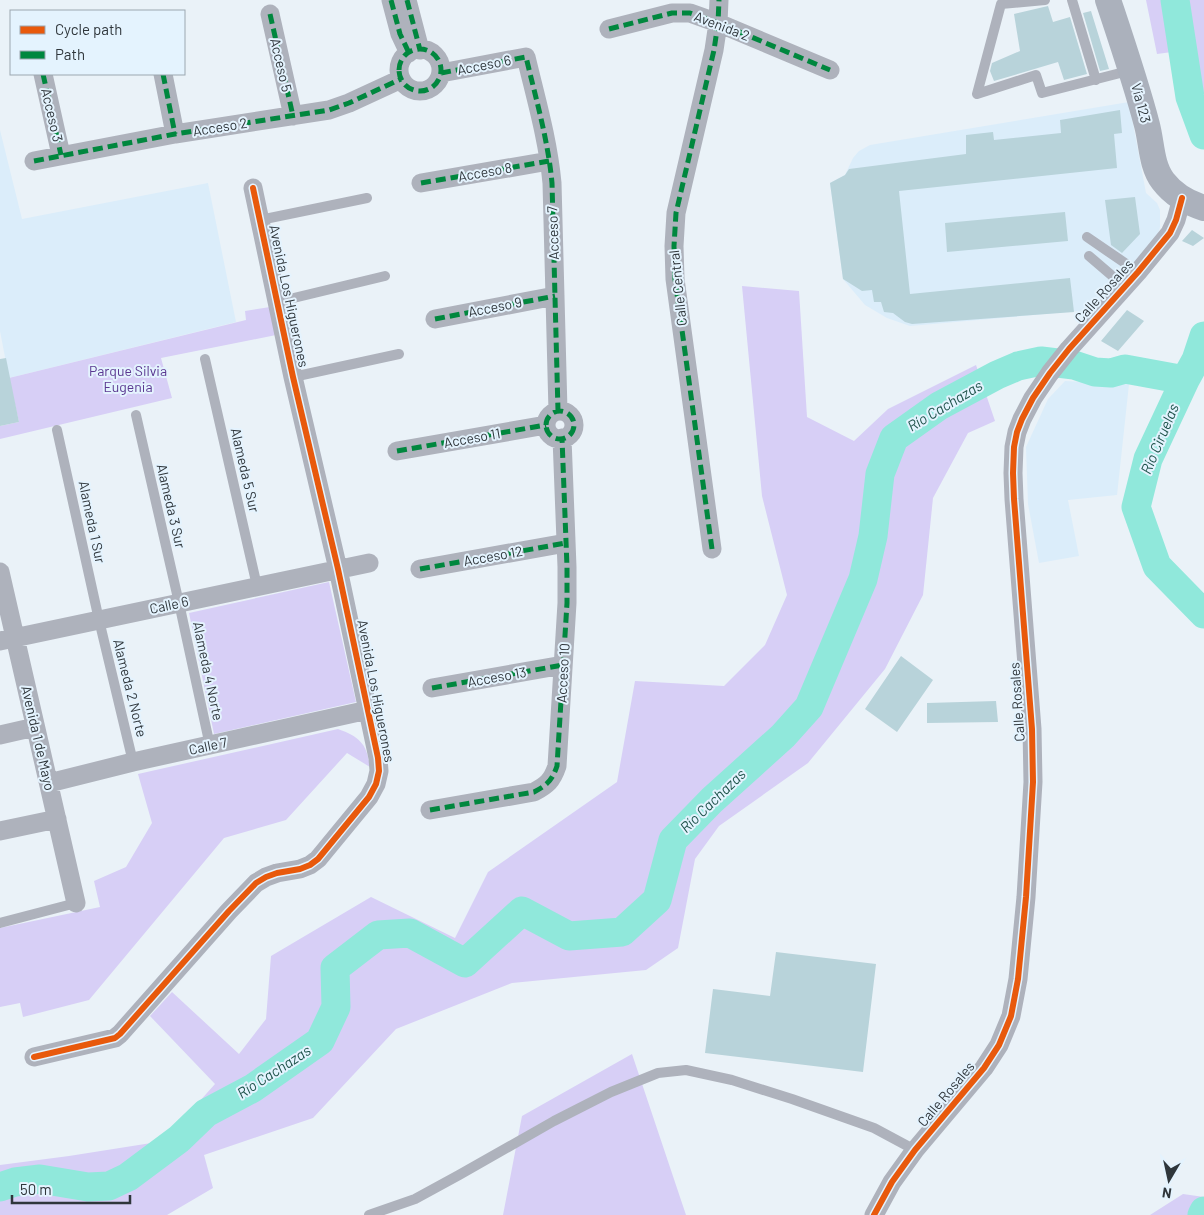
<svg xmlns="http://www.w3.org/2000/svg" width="1204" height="1215" viewBox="0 0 1204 1215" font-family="Barlow,sans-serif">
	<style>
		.built { fill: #dbedfa }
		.green { fill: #d7cff6 }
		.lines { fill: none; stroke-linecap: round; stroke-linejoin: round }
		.river { stroke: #90e8db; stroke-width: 29 }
		.building { fill: #b8d3da }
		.lane { stroke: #aeb2bc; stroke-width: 10 }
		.street { stroke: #aeb2bc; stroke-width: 19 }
		.secondary { stroke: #abb1bc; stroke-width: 26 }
		.quiet { stroke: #00873e; stroke-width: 5; stroke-dasharray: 10 5; stroke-linecap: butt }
		.cycleway-casing { stroke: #e4f3fe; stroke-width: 9 }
		.cycleway { stroke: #e8590c; stroke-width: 6 }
		.labels { text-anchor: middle; stroke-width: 4; stroke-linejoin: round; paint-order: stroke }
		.street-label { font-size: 14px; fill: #2f363b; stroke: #e4f3fe }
		.park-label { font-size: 14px; fill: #5a3790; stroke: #e4f3fe }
		.water-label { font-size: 15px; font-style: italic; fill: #1f534b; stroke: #e4f3fe }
	</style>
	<rect width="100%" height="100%" fill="#eaf2f8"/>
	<path class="built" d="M1129 102 1146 193 1157 203 1160 210V227L1158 235 1151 245 1090 310 910 326 887 318 865 305 843 279 830 183 845 175 853 158 859 151 870 145Z
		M0 130 22 219 208 183 236 322 9 378 0 331Z
		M1065 381 1129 384 1117 495 1068 500 1079 556 1039 563 1028 504 1026 447 1048 399Z"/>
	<path class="green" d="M1146 0H1204V123L1193 94 1187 50 1157 54Z
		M742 286 799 291 807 417 854 441 888 409 976 365 995 421 968 433 933 498 923 595 885 669 808 763 719 826 695 859 678 948 646 970 512 983 396 1029 313 1118 204 1155 213 1188 167 1215H0V1165L69 1156 164 1141 215 1084 150 1016 172 992 239 1054 266 1019 271 956 371 897 455 938 488 872 617 782 635 681 724 686 765 645 787 595 762 496Z
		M270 307 276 335 161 358 172 398 0 439V426L19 422 9 378 246 320 245 311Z
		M329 582 356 702 214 734 189 613Z
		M338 729C360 737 367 744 370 767L347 753 286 820 224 838 89 1000 23 1017 20 1003 0 1007V928L100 907 94 881 126 867 152 823 138 774Z
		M632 1054 686 1215H503L522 1116Z
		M1183 1194 1204 1197V1215H1150Z"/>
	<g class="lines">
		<path class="river" d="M1175 0 1190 97 1204 135
			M1204 336 1196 360 1185 380 1148 459 1136 507 1157 566 1204 614
			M0 1187 15 1182 40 1179 88 1187 109 1186 128 1177 179 1139 206 1113 253 1088 320 1041 336 1007 335 968 378 935 410 933 465 963 522 911 569 936 622 932 657 900 673 840 712 800 783 736 809 707 863 579 873 536 880 474 894 438 939 406 997 375 1018 366 1041 361 1074 365 1095 372 1111 373 1125 369 1185 380
			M1202 1215 1204 1211"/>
	</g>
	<path class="building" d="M1048 6 1053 22 1070 17 1087 74 1064 80 1058 62 994 81 990 71 992 63 1020 51 1014 14Z
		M1091 11 1109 69 1100 71 1083 13Z
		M1120 110 1122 133 1114 134 1117 168 899 191 910 294 1070 278 1074 312 912 324 905 322 893 313 884 312 881 302H874L872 290 862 291 843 279 830 183 845 175 849 169 966 154V135L993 132 994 140 1061 133 1060 120Z
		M1135 197 1140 234 1122 253 1111 245 1105 200Z
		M1065 212 1068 241 947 252 945 223Z
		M1192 230 1204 238 1193 246 1182 241Z
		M1127 310 1144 321 1118 351 1101 341Z
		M6 358 19 422 0 426V359Z
		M901 656 933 680 897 732 865 709Z
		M996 701 998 722 927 723V703Z
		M776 952 876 964 863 1072 705 1053 713 989 770 996Z"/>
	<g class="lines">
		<path class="lane" d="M1072 0 1096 80
			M977 94 1036 75 1042 93 1132 70
			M977 94 1001 4 1045 0
			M260 220 367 198
			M1087 237 1138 272
			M1089 256 1124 286
			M277 302 385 276
			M205 359 257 586
			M293 377 399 354
			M136 415 179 603 210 746
			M57 430 99 620 133 762
			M0 923 76 903
			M369 1215 415 1199 459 1175 554 1121 611 1092 658 1073 686 1070 732 1080 792 1099 874 1128 915 1150"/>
		<path class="street" d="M391 0 400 34 409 53
			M407 0 420 50
			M270 14 293 116
			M609 29 672 13H690L718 23 830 70
			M399 70a21 21 0 1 1 42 0a21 21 0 1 1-42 0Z
			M441 73 526 57C536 99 548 140 552 183L558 411
			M43 74 61 155
			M163 74 175 134
			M34 161 175 134 329 110 349 103 401 79
			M421 183 549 161
			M435 319 555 296
			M546 425a14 14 0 1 1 28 0a14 14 0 1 1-28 0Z
			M397 451 546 425
			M712 549 675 279 674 246 676 213 714 50 718 23 719 0
			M420 569 566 543
			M0 572 76 903
			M0 641 369 563
			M432 688 563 665
			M0 735 35 727
			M49 783 133 762 368 710
			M430 810 534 792C547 785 552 781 557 766L567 603V567L562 438
			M0 831 57 819
			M34 1057 115 1038 120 1034 229 911 256 883 266 877 277 873 300 869 310 865 318 859 369 797 376 784 379 771 378 758 338 569 293 377 253 188
			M874 1215 892 1182 915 1150 984 1068 999 1045 1011 1016 1018 979 1026 897 1033 782 1032 729 1014 499 1013 473 1014 447 1017 432 1022 419 1033 398 1050 373 1069 349 1138 272 1170 233 1176 220 1182 198"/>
		<path class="secondary" d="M1108 0C1122 42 1136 83 1147 125 1152 144 1151 165 1163 181 1173 194 1188 203 1204 208"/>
		<path class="quiet" d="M391 0 400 34 409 53
			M407 0 420 50
			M270 14 293 116
			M609 29 672 13H690L718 23 830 70
			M399 70a21 21 0 1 1 42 0a21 21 0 1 1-42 0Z
			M441 73 526 57C536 99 548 140 552 183L558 411
			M43 74 61 155
			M163 74 175 134
			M34 161 175 134 329 110 349 103 401 79
			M421 183 549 161
			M435 319 555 296
			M546 425a14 14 0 1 1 28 0a14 14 0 1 1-28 0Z
			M397 451 546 425
			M712 549 675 279 674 246 676 213 714 50 718 23 719 0
			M420 569 566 543
			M432 688 563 665
			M430 810 534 792C547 785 552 781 557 766L567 603V567L562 438"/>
		<defs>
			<path id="cycleway" d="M34 1057 115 1038 120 1034 229 911 256 883 266 877 277 873 300 869 310 865 318 859 369 797 376 784 379 771 378 758 338 569 293 377 253 188
				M874 1215 892 1182 915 1150 984 1068 999 1045 1011 1016 1018 979 1026 897 1033 782 1032 729 1014 499 1013 473 1014 447 1017 432 1022 419 1033 398 1050 373 1069 349 1138 272 1170 233 1176 220 1182 198"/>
		</defs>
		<use href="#cycleway" class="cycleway-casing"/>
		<use href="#cycleway" class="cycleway"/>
	</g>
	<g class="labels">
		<g class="street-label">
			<text transform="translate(722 26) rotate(21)" y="5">Avenida 2</text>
			<text transform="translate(281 65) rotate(77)" y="5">Acceso 5</text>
			<text transform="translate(484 65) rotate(-11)" y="5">Acceso 6</text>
			<text transform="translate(1141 103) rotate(75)" y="5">Vía 123</text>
			<text transform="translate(52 115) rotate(77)" y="5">Acceso 3</text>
			<text transform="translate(220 127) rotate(-9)" y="5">Acceso 2</text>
			<text transform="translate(485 172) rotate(-10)" y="5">Acceso 8</text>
			<text transform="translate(553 233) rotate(-92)" y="5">Acceso 7</text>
			<text transform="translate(678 288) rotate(-96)" y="5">Calle Central</text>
			<text transform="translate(1104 291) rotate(-48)" y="5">Calle Rosales</text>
			<text transform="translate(289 296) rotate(78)" y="5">Avenida Los Higuerones</text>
			<text transform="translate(495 307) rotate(-11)" y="5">Acceso 9</text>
			<text transform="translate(472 438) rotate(-10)" y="5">Acceso 11</text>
			<text transform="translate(245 470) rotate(77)" y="5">Alameda 5 Sur</text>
			<text transform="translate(171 506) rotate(77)" y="5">Alameda 3 Sur</text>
			<text transform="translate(92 522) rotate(78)" y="5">Alameda 1 Sur</text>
			<text transform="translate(493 556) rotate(-10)" y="5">Acceso 12</text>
			<text transform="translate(169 605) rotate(-12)" y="5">Calle 6</text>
			<text transform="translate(208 671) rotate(78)" y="5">Alameda 4 Norte</text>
			<text transform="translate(563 673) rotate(-87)" y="5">Acceso 10</text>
			<text transform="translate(497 677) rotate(-10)" y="5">Acceso 13</text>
			<text transform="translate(130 688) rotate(76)" y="5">Alameda 2 Norte</text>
			<text transform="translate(376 691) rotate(79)" y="5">Avenida Los Higuerones</text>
			<text transform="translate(1017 702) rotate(-94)" y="5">Calle Rosales</text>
			<text transform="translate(38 738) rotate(77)" y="5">Avenida 1 de Mayo</text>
			<text transform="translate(208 746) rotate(-12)" y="5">Calle 7</text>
			<text transform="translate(946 1094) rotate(-50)" y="5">Calle Rosales</text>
		</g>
		<g class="park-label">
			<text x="128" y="376">Parque Silvia<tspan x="128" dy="16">Eugenia</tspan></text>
		</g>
		<g class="water-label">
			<text transform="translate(945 406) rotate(-31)" y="5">Río Cachazas</text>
			<text transform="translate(1160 439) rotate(-67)" y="5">Río Ciruelas</text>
			<text transform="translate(713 801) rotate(-44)" y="5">Río Cachazas</text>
			<text transform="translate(274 1072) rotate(-33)" y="5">Río Cachazas</text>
		</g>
	</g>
	<rect x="10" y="10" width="175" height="65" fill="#e4f3fe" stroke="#9ca7b0"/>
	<rect x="20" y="26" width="25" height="8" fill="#e8590c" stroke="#9ca7b0"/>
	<text x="55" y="35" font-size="15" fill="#2f363b">Cycle path</text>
	<rect x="20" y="51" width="25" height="8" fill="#00873e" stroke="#9ca7b0"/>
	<text x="55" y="60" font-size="15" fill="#2f363b">Path</text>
	<g transform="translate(1169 1180) rotate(189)" stroke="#e4f3fe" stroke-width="4" paint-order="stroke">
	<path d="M0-4L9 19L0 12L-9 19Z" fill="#2f363b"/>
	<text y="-8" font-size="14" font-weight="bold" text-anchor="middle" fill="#2f363b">N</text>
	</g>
	<path d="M12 1195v8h118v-8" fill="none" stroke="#2f363b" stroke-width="2.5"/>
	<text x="20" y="1195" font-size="15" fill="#2f363b" stroke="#e4f3fe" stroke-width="4" paint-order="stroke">50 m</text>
</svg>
